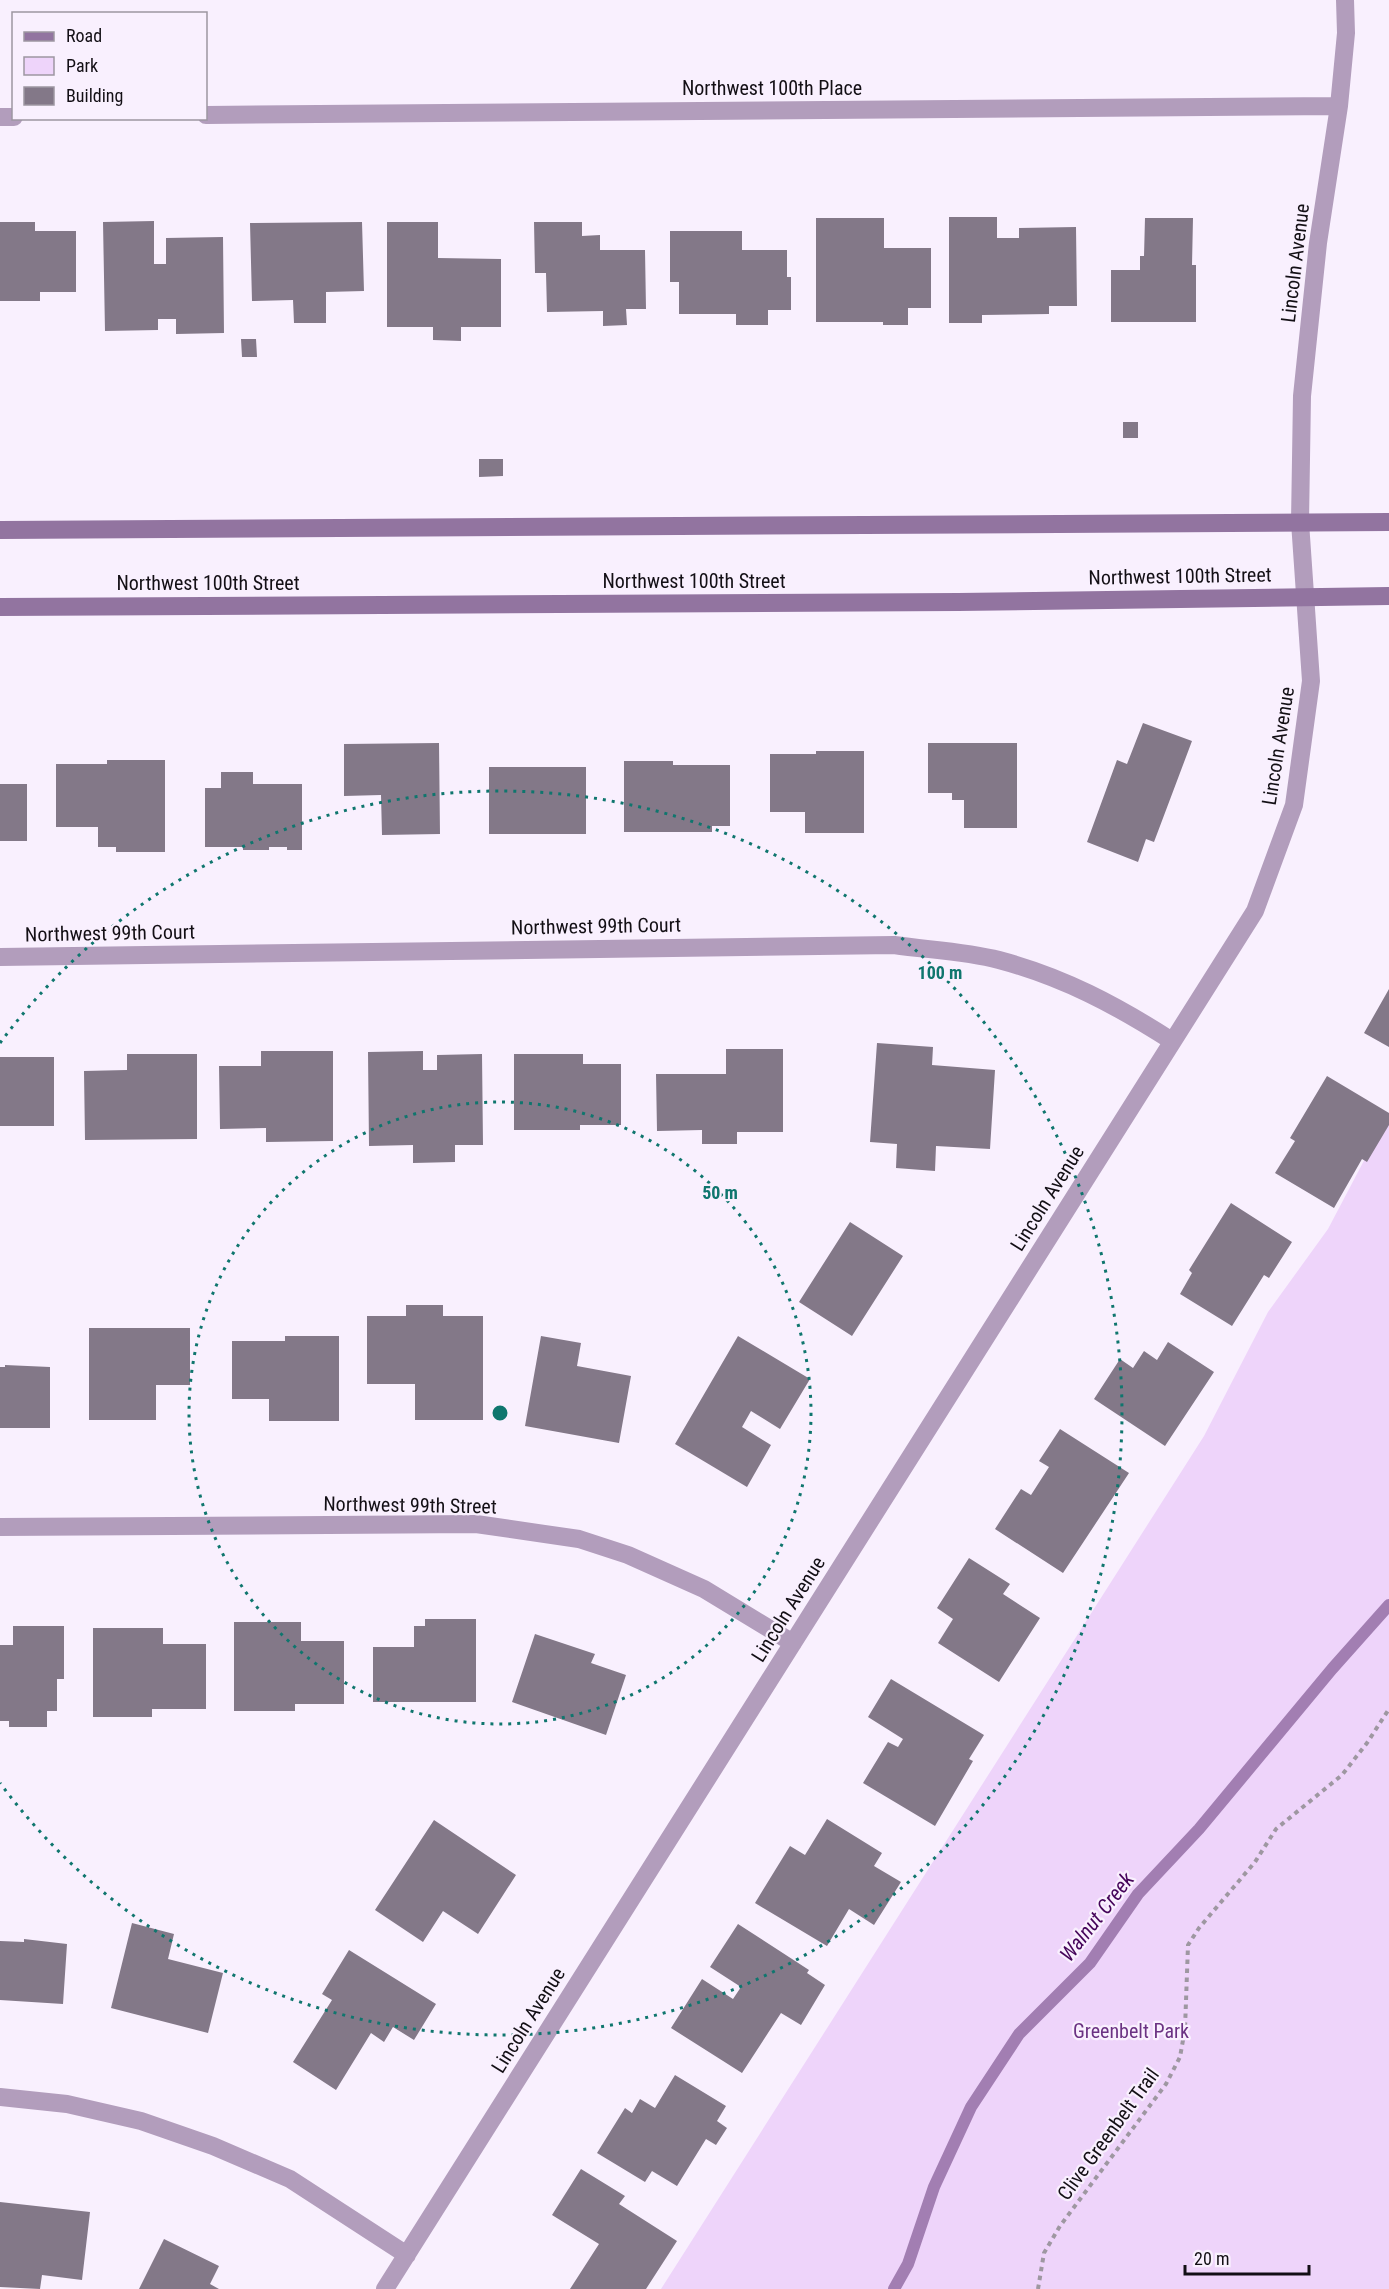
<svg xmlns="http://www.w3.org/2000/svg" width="1389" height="2289" viewBox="0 0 1389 2289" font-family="'Roboto Condensed',sans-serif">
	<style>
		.green { fill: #eed4fa }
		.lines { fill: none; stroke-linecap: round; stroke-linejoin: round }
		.stream { stroke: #a27eb2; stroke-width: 12 }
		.building { fill: #837888 }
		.path { stroke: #9e97a1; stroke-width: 4; stroke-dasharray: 4.5 4.5; stroke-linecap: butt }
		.minor { stroke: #b29dbc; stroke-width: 18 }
		.secondary { stroke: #9274a0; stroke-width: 18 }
		.ring { fill: none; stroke: #0f766e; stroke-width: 3; stroke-dasharray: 3 6 }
		.labels { text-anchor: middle; stroke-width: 4.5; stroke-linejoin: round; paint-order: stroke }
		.street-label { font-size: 20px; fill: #130f15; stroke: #f9f0fe }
		.park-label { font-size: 20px; fill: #6b3283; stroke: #f9f0fe }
		.water-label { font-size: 21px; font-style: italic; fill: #45045a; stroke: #f9f0fe }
		.centre { fill: #0f766e; stroke: #f9f0fe; stroke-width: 3 }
		.ring-label { font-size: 18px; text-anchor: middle; font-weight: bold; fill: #0f766e; stroke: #f9f0fe; stroke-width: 4.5; stroke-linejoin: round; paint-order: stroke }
	</style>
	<rect width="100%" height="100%" fill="#f9f0fe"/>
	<path class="green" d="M1389 1113V2289H661L1204 1436 1268 1312 1328 1229Z"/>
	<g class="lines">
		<path class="stream" d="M894 2289 908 2264 934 2187 971 2107 1019 2034 1090 1963 1138 1894 1199 1829 1332 1669 1389 1605"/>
	</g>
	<path class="building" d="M949 217H997V238H1019V228L1076 227 1077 306H1049V314L982 315V323H949Z
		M816 218H884V248H931V308H908V325H883V322H816Z
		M1145 218H1193L1192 265H1196V322H1111V270H1140V256H1144Z
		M154 221V264H166V238L223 237 224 333 176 334V319H158V330L105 331 103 222Z
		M0 222H35V231H76V292H40V301H0Z
		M362 222 364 291 326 292V323H294L293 300 252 301 250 223Z
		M387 222H438V258L501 259V327H461V341L433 340V327H387Z
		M534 222H582V236L600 235V250H645L646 309H626L627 325 603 326V311L547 312 546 273H535Z
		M670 231H742V250H787V277H791V310H768V325H736V314H679V282H670Z
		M241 339H256L257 357H242Z
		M1123 422H1138V438H1123Z
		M479 459H503V476L479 477Z
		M1143 723 1192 741 1154 842 1146 839 1138 862 1087 842 1117 760 1127 764Z
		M439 743 440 834 382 835 381 795 344 796V744Z
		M928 743H1017V828H964V800H952V793H928Z
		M816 751H864V833H805V812H770V754H816Z
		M107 760H165V852H116V847H98V827H56V764H107Z
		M624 761H673V765H730V826H712V832H624Z
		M489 767H586V834H489Z
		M221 772H253V784H302V850H287V847H269V850H243V847H205V788H221Z
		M0 784H27V841H0Z
		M1389 989V1047L1364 1033Z
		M877 1043 933 1047 932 1065 995 1070 990 1149 936 1146 935 1171 896 1168 897 1144 870 1142Z
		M726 1049H783V1132H737V1144H702V1130L657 1131 656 1074H726Z
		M261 1051H333V1141L266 1142V1128L220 1129 219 1066H261Z
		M423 1051V1070H437V1055L482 1054 483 1145H455V1162L413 1163V1145L369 1146 368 1052Z
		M127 1054H197V1139L85 1140 84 1071 127 1070Z
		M514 1054H583V1064H621V1125H580V1130H514Z
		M0 1057H54V1126H0Z
		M1327 1076 1389 1113V1125L1367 1162 1362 1159 1334 1208 1275 1173 1295 1141 1290 1138Z
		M1231 1203 1292 1242 1269 1278 1264 1275 1232 1326 1180 1294 1192 1273 1189 1270Z
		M850 1222 903 1256 852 1336 799 1302Z
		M406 1305H443V1316H483V1420H415V1384H367V1316H406Z
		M89 1328H190V1385H156V1420H89Z
		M285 1336H339V1421H269V1399H232V1341H285Z
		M541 1336 581 1343 577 1366 631 1376 619 1443 525 1426Z
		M738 1336 810 1379 780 1429 751 1411 742 1427 771 1445 747 1487 675 1444Z
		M1168 1342 1214 1372 1165 1446 1094 1399 1120 1359 1133 1368 1144 1351 1157 1360Z
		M5 1365 50 1367V1428H0V1367H5Z
		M1060 1429 1129 1473 1063 1573 995 1529 1021 1489 1031 1495 1049 1467 1039 1461Z
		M969 1558 1010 1584 1003 1594 1040 1618 999 1682 938 1643 953 1619 937 1608Z
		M425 1619H476V1702H373V1647H414V1626H425Z
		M234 1622H301V1641H344V1704H295V1711H234Z
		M13 1626H64V1679H57V1711H47V1727H9V1721H0V1645H13Z
		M93 1628H163V1644H206V1709H152V1717H93Z
		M535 1634 595 1654 591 1663 626 1675 606 1735 512 1702Z
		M891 1679 984 1735 969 1759 973 1761 935 1826 863 1783 888 1742 898 1747 903 1739 868 1717Z
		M827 1819 882 1853 874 1866 901 1882 874 1925 849 1909 827 1946 755 1903 790 1846 805 1855Z
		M434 1820 516 1875 478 1934 443 1911 423 1942 375 1910Z
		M132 1923 174 1934 168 1959 223 1973 208 2033 111 2008Z
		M738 1924 809 1970 807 1973 825 1985 801 2025 781 2013 742 2073 671 2028 702 1979 733 1999 741 1987 710 1967Z
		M24 1939 67 1944 63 2004 0 2000V1941L24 1942Z
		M349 1950 436 2004 414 2040 393 2027 384 2042 371 2033 336 2090 293 2062 332 2000 322 1994Z
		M675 2075 726 2106 717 2121 727 2128 716 2145 706 2139 677 2186 652 2171 645 2182 597 2153 625 2108 632 2113 640 2099 655 2108Z
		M581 2169 625 2196 619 2204 677 2241 646 2289H570L599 2244 552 2215Z
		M0 2202 90 2212 82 2280 42 2275 40 2289 0 2287Z
		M164 2239 219 2266 210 2284 219 2289H139Z"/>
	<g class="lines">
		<path class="path" d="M1038 2289 1044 2253 1060 2226 1166 2084 1180 2057 1185 2029 1188 1945 1199 1928 1255 1862 1276 1829 1342 1775 1367 1743 1389 1709"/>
		<path class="minor" d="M206 115 1339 106
			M0 117H14
			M0 957 894 945C929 950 965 951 999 960 1063 977 1116 1005 1172 1041
			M0 1527 476 1524 579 1539 628 1555 704 1589 793 1643
			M0 2097 67 2104 141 2121 213 2146 290 2179 407 2255
			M385 2289 1255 911 1294 805 1311 681 1300 522 1302 396 1318 243 1339 106 1346 33 1345 0"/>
		<path class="secondary" d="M0 530 1389 522
			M0 607 958 602 1389 596"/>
	</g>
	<g class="ring">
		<circle cx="500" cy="1413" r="311"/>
		<path d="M0 1043A622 622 0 1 1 0 1783"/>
	</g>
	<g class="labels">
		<g class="street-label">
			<text x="772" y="95">Northwest 100th Place</text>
			<text transform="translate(1295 263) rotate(-83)" y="7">Lincoln Avenue</text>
			<text transform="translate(1180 576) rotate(-1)" y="7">Northwest 100th Street</text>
			<text x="694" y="588">Northwest 100th Street</text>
			<text x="208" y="590">Northwest 100th Street</text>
			<text transform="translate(1278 746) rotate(-81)" y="7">Lincoln Avenue</text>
			<text transform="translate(596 926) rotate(-1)" y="7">Northwest 99th Court</text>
			<text transform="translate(110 933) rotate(-1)" y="7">Northwest 99th Court</text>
			<text transform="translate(1047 1198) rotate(-58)" y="7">Lincoln Avenue</text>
			<text transform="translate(410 1505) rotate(1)" y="7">Northwest 99th Street</text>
			<text transform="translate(788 1609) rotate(-58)" y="7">Lincoln Avenue</text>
			<text transform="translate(528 2020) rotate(-58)" y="7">Lincoln Avenue</text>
			<text transform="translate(1108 2134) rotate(-54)" y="7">Clive Greenbelt Trail</text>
		</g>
		<g class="park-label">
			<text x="1131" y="2038">Greenbelt Park</text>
		</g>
		<g class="water-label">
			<text transform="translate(1097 1917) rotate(-52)" y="7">Walnut Creek</text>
		</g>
	</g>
	<circle cx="500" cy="1413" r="9" class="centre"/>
	<g class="ring-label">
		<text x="940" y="979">100 m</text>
		<text x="720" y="1199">50 m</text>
	</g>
	<rect x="12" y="12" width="195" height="108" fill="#f9f0fe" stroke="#9d96a1" stroke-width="1.5"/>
	<rect x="24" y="32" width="30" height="9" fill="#9274a0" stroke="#9d96a1" stroke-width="1.5"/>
	<text x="66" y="42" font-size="18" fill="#130f15">Road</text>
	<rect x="24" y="57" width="30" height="18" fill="#eed4fa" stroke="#9d96a1" stroke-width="1.5"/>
	<text x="66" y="72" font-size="18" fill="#130f15">Park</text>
	<rect x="24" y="87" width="30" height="18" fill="#837888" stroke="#9d96a1" stroke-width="1.5"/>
	<text x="66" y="102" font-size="18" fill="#130f15">Building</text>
	<path d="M1185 2265v9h124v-9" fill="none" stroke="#130f15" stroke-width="3"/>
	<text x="1194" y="2265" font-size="18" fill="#130f15" stroke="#f9f0fe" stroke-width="4.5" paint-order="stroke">20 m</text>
</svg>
